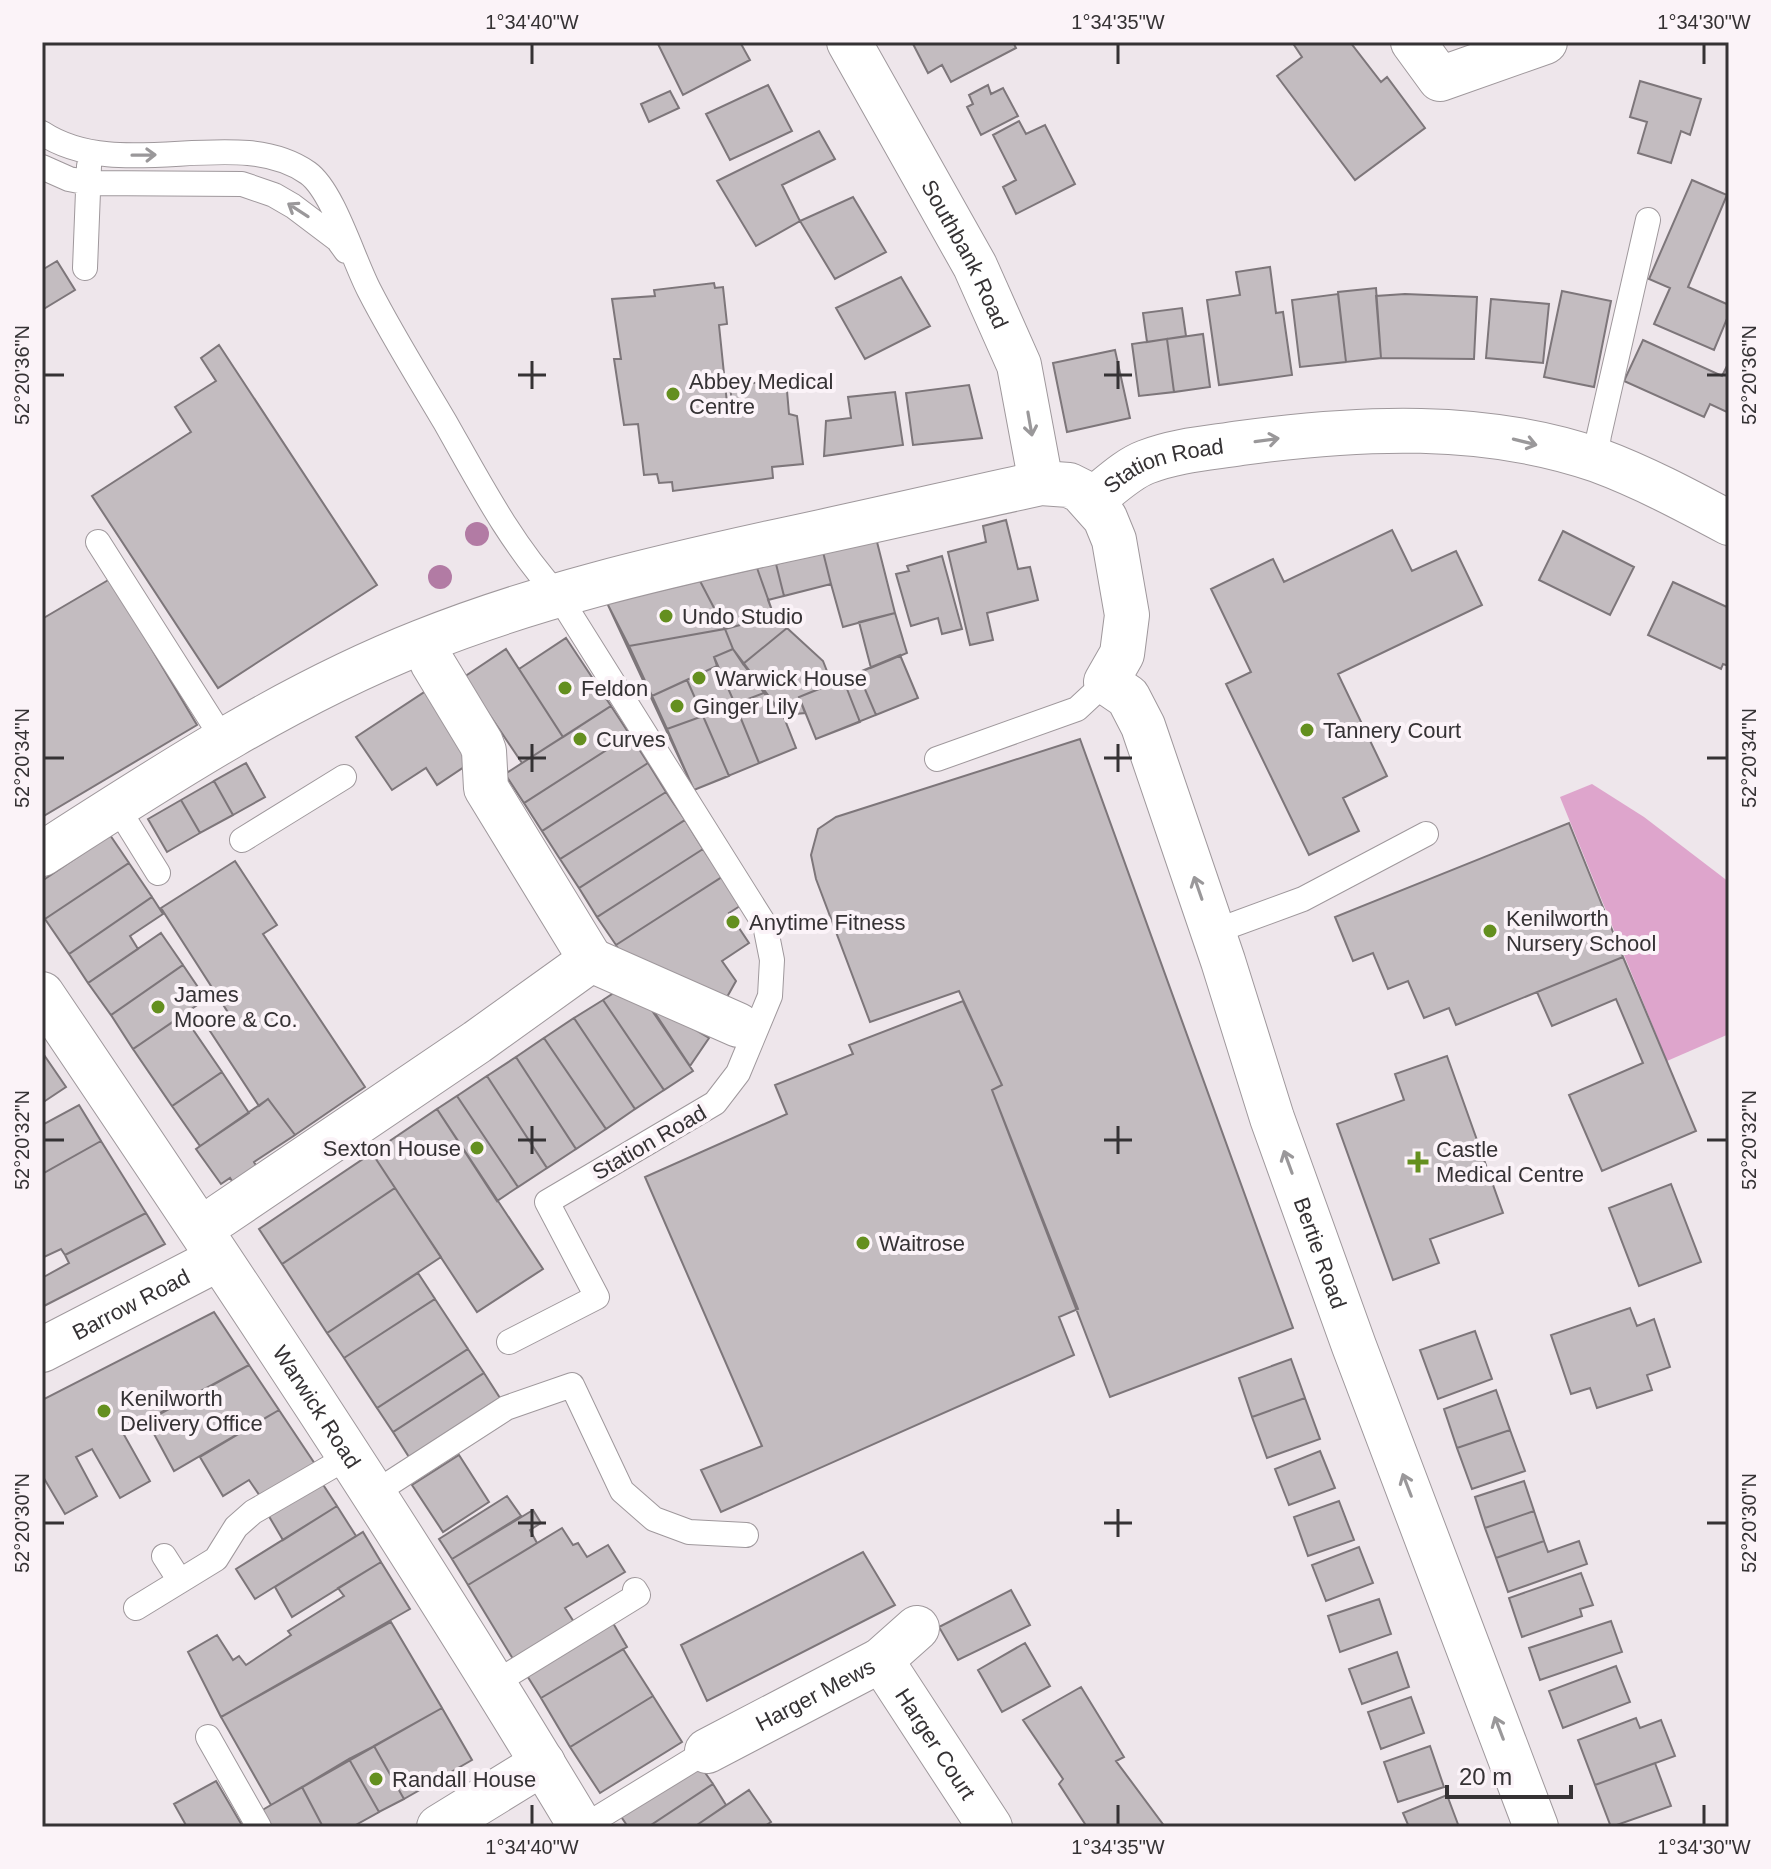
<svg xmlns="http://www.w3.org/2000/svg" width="1771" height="1869" viewBox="0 0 1771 1869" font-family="Helvetica,sans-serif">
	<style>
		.green { fill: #dea5cc }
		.building { fill: #c3bcc0; stroke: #7d767a; stroke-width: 2 }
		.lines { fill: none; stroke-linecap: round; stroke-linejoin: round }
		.lane-casing { stroke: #9f989c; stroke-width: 26 }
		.street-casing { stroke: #9f989c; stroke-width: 46 }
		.secondary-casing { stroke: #9f989c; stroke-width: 46 }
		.lane { stroke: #fff; stroke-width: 24 }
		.street { stroke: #fff; stroke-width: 44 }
		.secondary { stroke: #fff; stroke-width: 44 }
		.tree { fill: #b27ba4 }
		.oneway { stroke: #9a989a }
		.ticks { fill: none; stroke: #353234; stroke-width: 3 }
		.poi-dot { fill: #648f1f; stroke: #fbf3f8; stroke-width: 3 }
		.labels { text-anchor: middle; stroke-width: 8; stroke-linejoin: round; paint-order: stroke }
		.street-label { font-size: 22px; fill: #353234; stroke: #fbf3f8 }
		.poi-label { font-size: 22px; fill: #353234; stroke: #fbf3f8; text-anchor: start }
		.neatline { fill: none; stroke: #353234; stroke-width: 3 }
		.ticks-label { font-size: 20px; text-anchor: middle; fill: #353234 }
	</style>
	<rect width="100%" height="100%" fill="#eee6eb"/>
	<path class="green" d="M1592 784 1644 817 1729 882V1034L1667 1061 1560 797Z"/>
	<path class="building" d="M657 42H740L750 60 683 95Z
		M912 42H1013L1016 48 951 82 942 65 928 73Z
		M1292 42H1350L1381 82 1387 77 1425 128 1355 180 1277 76 1302 57Z
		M1640 81 1701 99 1690 135 1681 131 1671 163 1638 153 1647 122 1630 117Z
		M768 85 792 131 730 160 706 114Z
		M988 85 991 94 1003 88 1018 116 981 135 967 107 973 104 969 95Z
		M670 91 679 108 649 122 641 104Z
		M1019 121 1026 134 1045 125 1075 184 1016 214 1003 187 1016 180 993 135Z
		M819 131 835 159 782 185 800 221 756 246 717 181Z
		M1692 180 1727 195 1688 287 1729 305V314L1714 350 1654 324 1670 288 1649 279Z
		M853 197 886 252 835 279 800 221Z
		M57 261 75 290 42 310V270Z
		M1270 267 1276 313 1283 312 1292 375 1219 385 1207 300 1240 295 1236 272Z
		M901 277 930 326 865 359 836 308Z
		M714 283 715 288 723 287 727 324 719 325 727 403H732L730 386 786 379 789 414 797 416 803 464 772 467 773 478 673 491 672 482 659 483 657 474 644 475 638 424 624 425 614 359H621L612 299 655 296 654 290Z
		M1376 288 1381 358 1346 362 1338 292Z
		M1562 291 1611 301 1594 387 1544 377Z
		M1338 294 1346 362 1300 367 1292 300Z
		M1405 294 1477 297 1474 359 1381 358 1376 296Z
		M1491 299 1549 304 1543 363 1486 358Z
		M1182 308 1186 336 1147 342 1143 313Z
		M1203 334 1210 387 1174 392 1167 339Z
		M1167 339 1174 392 1139 396 1132 344Z
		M1643 340 1722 376 1729 362V413L1710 404 1704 417 1624 381Z
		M219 345 377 585 218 688 92 496 191 432 175 407 216 381 201 358Z
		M1115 350 1130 418 1067 432 1053 363Z
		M969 385 982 438 913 445 906 393Z
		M895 392 903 445 824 456 826 421 851 418 848 397Z
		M1006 520 1018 569 1030 567 1038 600 987 613 993 640 970 645 948 552 986 542 983 526Z
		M1392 530 1412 571 1456 551 1482 605 1338 674 1387 776 1343 798 1359 831 1309 855 1226 684 1251 672 1211 589 1273 559 1284 582Z
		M1563 531 1634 567 1610 615 1539 580Z
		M876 538 895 613 843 627 831 584 784 596 776 564Z
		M823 552 831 584 768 600 774 616 725 629 700 581Z
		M942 556 962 629 942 634 938 618 911 626 896 574 909 571 907 566Z
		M757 568 774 616 725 629 700 581Z
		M110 579 197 725 42 817V619Z
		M700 581 725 629 629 646 607 603Z
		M700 581 725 629 733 649 783 715 796 748 694 790 607 603Z
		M1673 582 1729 608V666L1723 664 1721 669 1648 635Z
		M895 613 907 653 871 668 859 622Z
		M774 616 787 628 743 664 733 649 725 629Z
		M787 628 823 661 832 684 799 697 805 713 783 715 743 664Z
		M725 629 733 649 714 657 717 666 652 696 629 646Z
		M566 638 611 706 563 737 519 669Z
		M506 649 563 737 522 763 464 677Z
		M733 649 764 693 735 704 714 657Z
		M900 655 918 698 876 715 858 673Z
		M900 655 918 698 816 739 799 697Z
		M843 679 860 722 816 739 799 697Z
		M687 680 703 716 667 729 652 696Z
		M426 691 473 761 437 785 426 768 392 790 356 737Z
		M764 693 783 715 796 748 759 763 735 704Z
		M611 706 630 735 524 803 505 774Z
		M703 716 729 776 694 790 667 729Z
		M630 735 648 763 542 831 524 803Z
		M1080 739 1293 1328 1110 1397 992 1090 1002 1085 959 991 870 1022 816 879 811 855 818 829 836 817Z
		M246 763 265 797 233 815 214 781Z
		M648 763 666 792 560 859 542 831Z
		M214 781 233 815 200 833 181 800Z
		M666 792 685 820 579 888 560 859Z
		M181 800 200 833 167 852 148 819Z
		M685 820 703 849 597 917 579 888Z
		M1569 823 1623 957 1456 1025 1449 1008 1424 1018 1408 981 1388 989 1373 953 1353 961 1335 917Z
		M110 835 129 863 45 919 42 915V881Z
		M703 849 722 877 616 945 597 917Z
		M235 861 277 925 263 934 365 1087 295 1135 268 1099 259 1106 208 1028 229 1014 161 908Z
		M129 863 152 897 69 954 45 919Z
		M722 877 740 906 729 913 749 943 722 961 736 981 727 997 634 974 616 945Z
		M152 897 163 914 130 936 138 949 88 983 69 954Z
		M161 933 183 965 111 1015 88 983Z
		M1623 957 1696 1131 1602 1171 1569 1095 1643 1063 1616 999 1552 1026 1537 992Z
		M183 965 206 999 133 1049 111 1015Z
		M632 981 693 1071 664 1090 603 1000Z
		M603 1000 664 1090 635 1109 574 1018Z
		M647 1001 709 1038 690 1066Z
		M963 1001 1002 1085 992 1090 1078 1309 1059 1317 1074 1355 721 1512 701 1470 762 1446 645 1177 787 1114 775 1085 853 1054 849 1045Z
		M183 1015 222 1072 172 1106 133 1049Z
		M574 1018 635 1109 606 1129 544 1038Z
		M544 1038 606 1129 576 1149 516 1057Z
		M42 1052 66 1087 42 1103Z
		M1447 1056 1503 1213 1430 1239 1439 1263 1393 1280 1337 1124 1404 1100 1395 1074Z
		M516 1057 576 1149 547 1168 487 1076Z
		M222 1072 249 1113 200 1146 172 1106Z
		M487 1076 547 1168 518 1187 457 1096Z
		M457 1096 518 1187 497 1201 437 1109Z
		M268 1099 295 1135 254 1162 258 1169 234 1184 230 1178 221 1184 196 1149Z
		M79 1105 101 1141 42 1174V1125Z
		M437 1109 543 1269 477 1312 372 1153Z
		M101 1141 146 1213 65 1255 61 1249 42 1258V1174Z
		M372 1153 395 1188 282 1264 259 1229Z
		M1671 1184 1701 1262 1639 1286 1609 1208Z
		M395 1188 441 1257 327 1333 282 1264Z
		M146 1213 165 1244 42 1307V1278L69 1263 65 1255Z
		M418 1273 435 1299 344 1358 327 1333Z
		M435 1299 468 1349 377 1408 344 1358Z
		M1630 1308 1637 1326 1654 1319 1670 1367 1647 1375 1652 1390 1597 1408 1590 1388 1571 1394 1551 1335Z
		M214 1312 249 1365 123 1433 150 1481 120 1498 92 1449 76 1457 97 1496 65 1514 42 1475V1400Z
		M1475 1331 1492 1379 1438 1399 1420 1350Z
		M468 1349 484 1373 393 1432 377 1408Z
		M1291 1359 1305 1398 1252 1417 1239 1378Z
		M249 1365 279 1410 174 1471 147 1421Z
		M484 1373 500 1398 409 1457 393 1432Z
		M1496 1390 1510 1430 1457 1448 1444 1409Z
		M1305 1398 1320 1439 1267 1458 1252 1417Z
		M279 1410 317 1467 264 1502 249 1480 223 1496 200 1457Z
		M1510 1430 1525 1471 1472 1489 1457 1448Z
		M1320 1451 1335 1488 1289 1505 1275 1469Z
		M459 1455 489 1502 443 1532 412 1485Z
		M320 1480 337 1506 283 1540 267 1513Z
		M1524 1481 1534 1511 1485 1528 1475 1497Z
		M507 1496 521 1516 452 1559 439 1539Z
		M1339 1501 1354 1540 1308 1556 1294 1517Z
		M337 1506 356 1536 255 1599 236 1569Z
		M533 1510 541 1523 530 1530 537 1543 468 1585 452 1559Z
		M1534 1511 1544 1541 1496 1558 1485 1528Z
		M562 1528 573 1545 578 1543 587 1557 608 1545 625 1572 565 1608 574 1622 513 1659 468 1585Z
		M363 1532 381 1562 292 1617 275 1587Z
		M1544 1541 1548 1552 1579 1541 1587 1564 1508 1592 1496 1558Z
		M1359 1547 1373 1583 1326 1601 1312 1565Z
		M863 1552 895 1605 707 1701 681 1645Z
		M381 1562 410 1609 221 1717 188 1652 217 1635 233 1660 239 1656 246 1665 291 1635 288 1631 344 1596 338 1588Z
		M1581 1573 1593 1605 1580 1609 1582 1616 1522 1637 1509 1598Z
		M1011 1590 1030 1625 958 1660 939 1627Z
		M1379 1599 1391 1634 1340 1652 1328 1616Z
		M610 1618 627 1647 541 1698 526 1674Z
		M1611 1621 1622 1652 1540 1680 1529 1648Z
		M391 1622 442 1708 271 1805 221 1717Z
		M1025 1643 1050 1686 1002 1712 978 1670Z
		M623 1649 653 1696 570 1747 541 1698Z
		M1397 1652 1409 1687 1362 1704 1349 1669Z
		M1616 1666 1630 1702 1563 1728 1549 1691Z
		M1081 1687 1124 1757 1116 1761 1165 1827H1087L1059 1784 1063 1779 1023 1720Z
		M653 1696 682 1742 600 1793 570 1747Z
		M1411 1697 1424 1733 1381 1749 1368 1712Z
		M442 1708 472 1760 404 1799 374 1746Z
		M1636 1718 1640 1728 1661 1720 1675 1756 1595 1785 1578 1740Z
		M374 1746 404 1799 379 1812 349 1759Z
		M1430 1746 1444 1787 1398 1802 1384 1762Z
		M349 1759 379 1812 352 1827H323L302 1787Z
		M1655 1763 1671 1806 1611 1827 1595 1785Z
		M699 1764 713 1784 648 1827H628L620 1815Z
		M216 1781 243 1827H187L174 1804Z
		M713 1784 726 1805 694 1827H648Z
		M302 1787 323 1827H268L259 1812Z
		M749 1790 771 1822 763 1827H694Z
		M1447 1795 1459 1827H1409L1403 1813Z"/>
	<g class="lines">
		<defs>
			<path id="lane" d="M42 133C121 185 237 123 308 173 333 191 353 259 369 290 392 335 419 378 445 422 479 482 511 544 558 595L765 925 772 960 770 996 738 1073 715 1103 547 1202 597 1297 509 1342
				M42 167 69 179 89 183 242 184 274 195 293 206 338 240 346 251
				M85 268 89 166
				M1595 460 1599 435 1648 220
				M98 542 225 742
				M937 759 1077 709 1106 682
				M117 807 158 873
				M242 840 344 777
				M1213 932 1303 899 1426 834
				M373 1494 506 1408 572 1385 622 1491 654 1519 689 1532 746 1535
				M164 1556 180 1581
				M136 1608 216 1559 236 1527 253 1512 348 1457
				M495 1683 638 1595 635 1590
				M208 1737 259 1827
				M583 1827 707 1751"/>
			<g id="street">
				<path id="s1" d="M849 42 975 266 1019 365 1041 483"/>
				<path d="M1413 42 1440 79 1545 42"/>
				<path id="s2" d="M1092 500C1108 488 1127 469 1146 462 1177 450 1209 448 1241 443 1359 427 1484 421 1597 460 1643 477 1686 500 1729 523"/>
				<path id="s3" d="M42 854C163 776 287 695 421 642 533 597 652 569 770 543 860 524 950 503 1041 483L1069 485 1081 491 1105 518 1114 540 1127 615 1122 654 1106 682 1128 697 1143 726 1223 961 1272 1118 1354 1346 1536 1827"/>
				<path d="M591 960 738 1025"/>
				<path d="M220 1216 477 1042 591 960 486 788 484 751 481 743 432 662"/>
				<path id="s4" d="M42 1350 218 1259"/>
				<path id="s5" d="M881 1660 990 1827"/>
				<path id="s6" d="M707 1751 881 1660 917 1628"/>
				<path d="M439 1827 543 1763"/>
			</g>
			<g id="secondary">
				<path id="s7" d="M42 994C227 1268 411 1543 581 1827"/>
			</g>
		</defs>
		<use href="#lane" class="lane-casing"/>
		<use href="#street" class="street-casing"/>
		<use href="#secondary" class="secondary-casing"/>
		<use href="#lane" class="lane"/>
		<use href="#street" class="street"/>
		<use href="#secondary" class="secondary"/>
	</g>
	<g class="tree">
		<circle cx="477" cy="534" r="12"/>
		<circle cx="440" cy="577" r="12"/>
	</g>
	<defs><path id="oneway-shaft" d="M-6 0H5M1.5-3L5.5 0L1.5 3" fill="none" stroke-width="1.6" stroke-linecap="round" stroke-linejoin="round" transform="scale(2)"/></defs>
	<g class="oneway">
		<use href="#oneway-shaft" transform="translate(144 155) rotate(-1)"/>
		<use href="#oneway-shaft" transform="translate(298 210) rotate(-147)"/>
		<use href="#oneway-shaft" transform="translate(1030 424) rotate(80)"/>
		<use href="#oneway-shaft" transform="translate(1267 440) rotate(-8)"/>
		<use href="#oneway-shaft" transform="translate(1525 442) rotate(14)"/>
		<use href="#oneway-shaft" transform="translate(1198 888) rotate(-109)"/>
		<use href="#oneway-shaft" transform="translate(1288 1162) rotate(-110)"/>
		<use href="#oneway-shaft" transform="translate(1407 1485) rotate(-111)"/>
		<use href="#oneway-shaft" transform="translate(1499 1728) rotate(-111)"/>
	</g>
	<path class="ticks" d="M532 44V64M1118 44V64M1704 44V64M532 361V389M1118 361V389M44 375H64M518 375H546M1104 375H1132M1707 375H1727M532 744V772M1118 744V772M44 758H64M518 758H546M1104 758H1132M1707 758H1727M532 1126V1154M1118 1126V1154M44 1140H64M518 1140H546M1104 1140H1132M1707 1140H1727M532 1509V1537M1118 1509V1537M44 1523H64M518 1523H546M1104 1523H1132M1707 1523H1727M532 1805V1825M1118 1805V1825M1704 1805V1825"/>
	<g class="poi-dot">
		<circle cx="673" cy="394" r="8"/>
		<circle cx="666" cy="616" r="8"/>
		<circle cx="699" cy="678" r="8"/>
		<circle cx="565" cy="688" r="8"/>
		<circle cx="677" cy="706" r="8"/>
		<circle cx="1307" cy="730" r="8"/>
		<circle cx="580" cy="739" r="8"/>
		<circle cx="733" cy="922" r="8"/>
		<circle cx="1490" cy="931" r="8"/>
		<circle cx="158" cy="1007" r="8"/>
		<circle cx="477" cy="1148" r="8"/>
		<path d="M1414 1150h8v8h8v8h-8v8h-8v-8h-8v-8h8z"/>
		<circle cx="863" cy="1243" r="8"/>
		<circle cx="104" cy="1411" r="8"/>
		<circle cx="376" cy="1779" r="8"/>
	</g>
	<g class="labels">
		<g class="street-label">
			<text dy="8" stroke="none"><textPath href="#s1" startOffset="242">Southbank Road</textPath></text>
			<text dy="8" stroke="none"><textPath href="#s2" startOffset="82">Station Road</textPath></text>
			<text transform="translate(649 1142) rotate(-30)" y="8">Station Road</text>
			<text dy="8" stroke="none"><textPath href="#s3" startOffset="1940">Bertie Road</textPath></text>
			<text dy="8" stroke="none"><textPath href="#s4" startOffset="100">Barrow Road</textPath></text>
			<text dy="8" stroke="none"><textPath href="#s7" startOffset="496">Warwick Road</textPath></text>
			<text dy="8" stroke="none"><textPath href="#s6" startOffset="122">Harger Mews</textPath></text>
			<text dy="8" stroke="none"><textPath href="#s5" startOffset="100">Harger Court</textPath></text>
		</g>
		<g class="poi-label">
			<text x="689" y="389">Abbey Medical<tspan x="689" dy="25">Centre</tspan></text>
			<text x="682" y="624">Undo Studio</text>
			<text x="715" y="686">Warwick House</text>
			<text x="581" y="696">Feldon</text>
			<text x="693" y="714">Ginger Lily</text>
			<text x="1323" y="738">Tannery Court</text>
			<text x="596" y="747">Curves</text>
			<text x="1506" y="926">Kenilworth<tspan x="1506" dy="25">Nursery School</tspan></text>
			<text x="749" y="930">Anytime Fitness</text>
			<text x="174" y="1002">James<tspan x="174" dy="25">Moore &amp; Co.</tspan></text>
			<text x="461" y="1156" text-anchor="end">Sexton House</text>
			<text x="1436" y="1157">Castle<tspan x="1436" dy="25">Medical Centre</tspan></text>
			<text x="879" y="1251">Waitrose</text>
			<text x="120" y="1406">Kenilworth<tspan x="120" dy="25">Delivery Office</tspan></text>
			<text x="392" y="1787">Randall House</text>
		</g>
	</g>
	<rect width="1771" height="1869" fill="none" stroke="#fbf3f8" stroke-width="88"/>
	<path d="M1447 1785v12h124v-12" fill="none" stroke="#353234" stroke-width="4"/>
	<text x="1459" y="1785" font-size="24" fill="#353234" stroke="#fbf3f8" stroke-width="6" paint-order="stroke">20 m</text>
	<rect x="44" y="44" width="1683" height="1781" class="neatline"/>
	<g class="ticks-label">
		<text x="532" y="29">1°34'40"W</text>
		<text x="1118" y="29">1°34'35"W</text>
		<text x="1704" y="29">1°34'30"W</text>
		<text transform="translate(22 375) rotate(-90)" y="7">52°20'36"N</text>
		<text transform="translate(1749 375) rotate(-90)" y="7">52°20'36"N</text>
		<text transform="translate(22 758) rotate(-90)" y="7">52°20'34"N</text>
		<text transform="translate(1749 758) rotate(-90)" y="7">52°20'34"N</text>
		<text transform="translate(22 1140) rotate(-90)" y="7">52°20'32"N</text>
		<text transform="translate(1749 1140) rotate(-90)" y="7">52°20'32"N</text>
		<text transform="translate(22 1523) rotate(-90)" y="7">52°20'30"N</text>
		<text transform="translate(1749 1523) rotate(-90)" y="7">52°20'30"N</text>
		<text x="532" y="1854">1°34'40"W</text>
		<text x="1118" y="1854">1°34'35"W</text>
		<text x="1704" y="1854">1°34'30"W</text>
	</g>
</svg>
